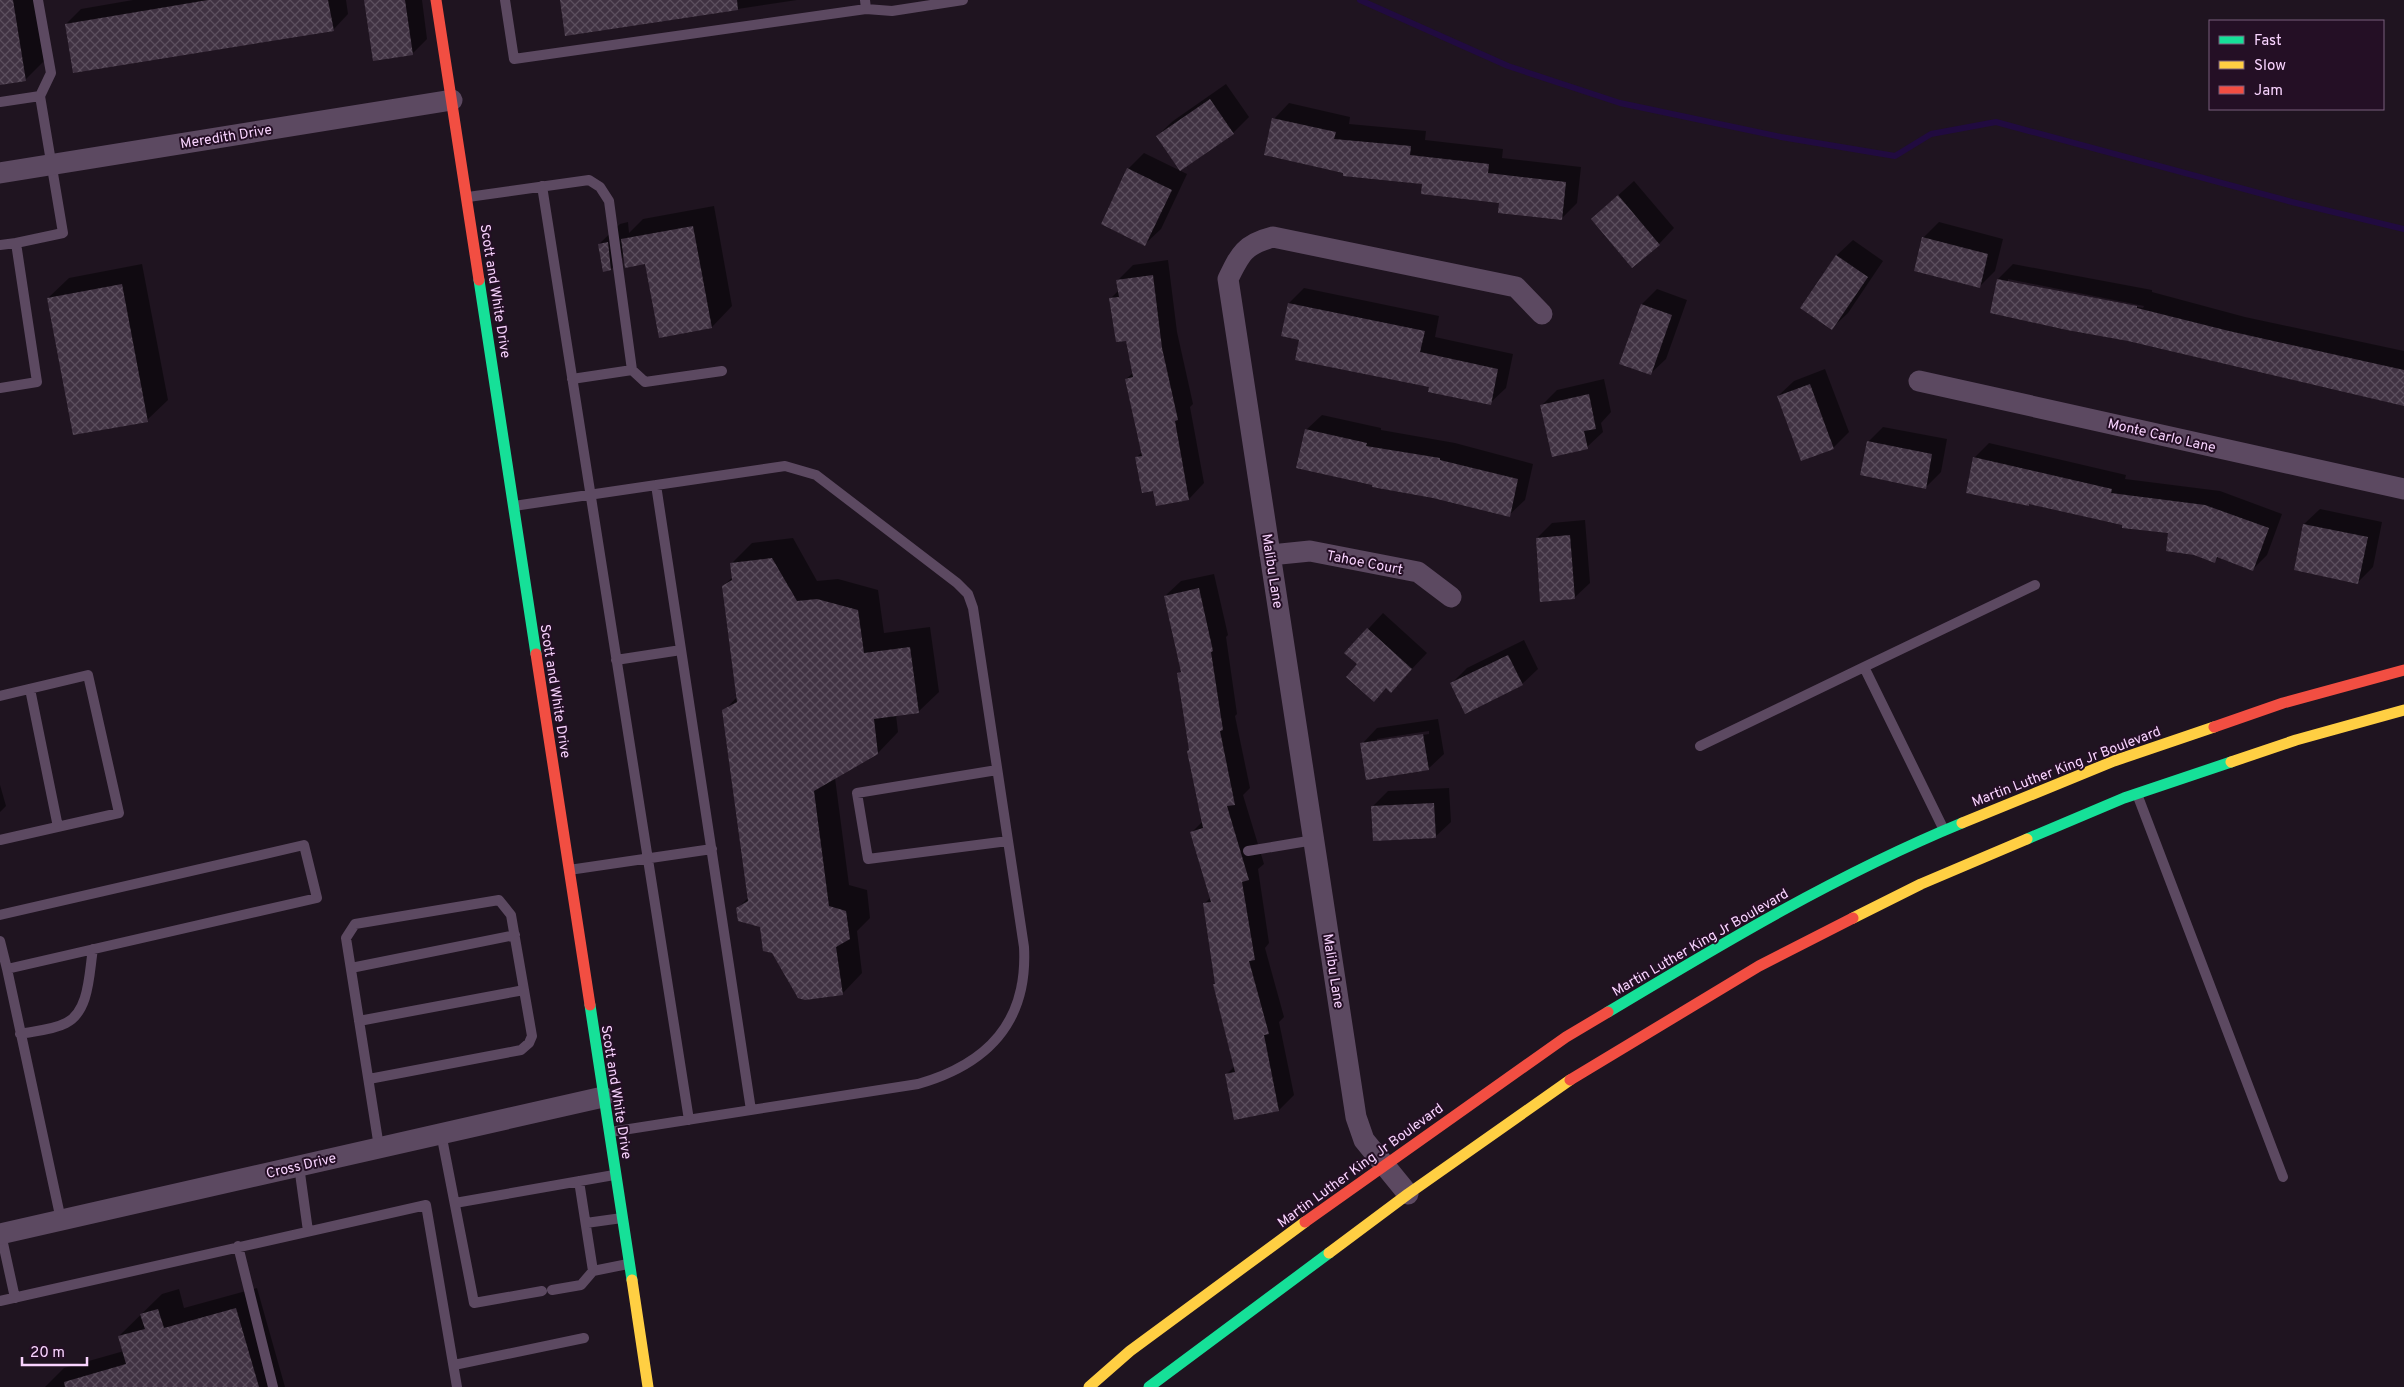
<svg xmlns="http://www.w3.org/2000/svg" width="2404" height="1387" viewBox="0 0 2404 1387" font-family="Overpass,sans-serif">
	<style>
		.shadow { fill: #0007; fill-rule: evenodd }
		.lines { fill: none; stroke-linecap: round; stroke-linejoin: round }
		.stream { stroke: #210b40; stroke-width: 6 }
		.building { fill: url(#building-cross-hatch) }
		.lane { stroke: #5c4961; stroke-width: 10 }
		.street { stroke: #5c4961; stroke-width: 21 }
		.fast { stroke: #16e098; stroke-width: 11 }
		.slow { stroke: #ffcf43; stroke-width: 11 }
		.jam { stroke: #f24e42; stroke-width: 11 }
		.labels { text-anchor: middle; stroke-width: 4; stroke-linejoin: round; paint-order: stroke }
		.street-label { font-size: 14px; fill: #f9d4ff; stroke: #240f25 }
	</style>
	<defs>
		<pattern id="building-cross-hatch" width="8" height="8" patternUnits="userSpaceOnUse" patternTransform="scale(1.25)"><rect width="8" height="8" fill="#403242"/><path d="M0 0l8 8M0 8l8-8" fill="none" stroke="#5c4f5e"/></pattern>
	</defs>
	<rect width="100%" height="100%" fill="#1f1420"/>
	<path class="shadow" d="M0 0H34L44 61 25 80 0 84Z
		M133 0H346L348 14 333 30 66 24 81 9Z
		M365 0H422L427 39 412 54Z
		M561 0H797L566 35Z
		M1226 84 1249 117 1233 133 1180 169 1157 136 1173 121Z
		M1289 103 1350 117 1349 124 1426 131 1425 140 1503 149 1502 158 1581 167 1577 203 1562 218 1423 183 1345 172 1274 119Z
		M1144 153 1187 174 1161 229 1145 244 1128 169Z
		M1634 181 1674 228 1659 244 1592 219Z
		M714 206 732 306 712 327 646 263 625 255 611 269 599 244 620 224 628 222 629 233 643 219Z
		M1939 222 2003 239 1995 271 1979 287 1923 238Z
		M1853 240 1883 261 1848 313 1832 328 1802 308 1837 255Z
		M1168 260 1177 332 1193 404 1190 407 1204 483 1189 499 1154 490 1136 458 1142 452 1126 379 1134 372 1126 339 1110 299 1119 290 1118 280 1133 265Z
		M142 264 168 400 147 420 48 298 69 278Z
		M2013 264 2152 290V292L2245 317 2404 351V404L2128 340 1991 312 1998 279ZM2008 279 2144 306 2143 308 2008 282Z
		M1304 288 1439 316 1435 337 1513 354 1506 388 1490 403 1431 386 1300 339 1289 303Z
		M1657 289 1687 300 1666 359 1650 374 1621 363 1642 304Z
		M1825 369 1849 432 1833 448 1778 396 1794 381Z
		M1604 379 1611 412 1601 423 1603 432 1587 447 1542 405 1557 390Z
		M1322 415 1381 428V430L1455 443 1533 464 1525 500 1509 515 1306 430Z
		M1883 427 1947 439 1941 472 1926 487 1868 442Z
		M1989 443 2126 475 2125 479 2220 491 2282 514 2267 555 2253 569 2219 557 2215 561 2170 532 2124 524 1974 458Z
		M2320 509 2382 522 2373 567 2358 582 2304 524Z
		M1585 520 1590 583 1574 598 1537 538 1552 523Z
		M793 538 817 581 838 579 878 590 884 633 930 627 939 692 918 712 896 715 898 732 878 753 835 778 849 885 867 890 870 918 857 931 862 973 842 994 738 908 749 897 724 711 737 697 723 586 733 577 731 564 752 543Z
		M1214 574 1228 635 1226 637 1237 714 1235 716 1250 788 1243 795 1264 864 1258 869 1269 943 1265 948 1284 1017 1279 1022 1294 1095 1279 1110 1226 1075 1235 1066 1214 985 1216 983 1204 904 1211 897 1192 832 1203 821 1179 673 1182 670 1165 596 1181 581Z
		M1383 613 1427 653 1391 691 1387 687 1374 700 1359 664 1346 653Z
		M1524 640 1538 669 1522 684 1452 683 1467 668Z
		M1438 719 1444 754 1428 769 1362 744 1377 728ZM1429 731V734L1377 742V739Z
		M0 785 6 806 0 812Z
		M1449 788 1451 822 1435 837 1373 806 1388 791Z
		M257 1288 285 1387H45L64 1368 124 1351 119 1336 162 1294 179 1289 184 1308Z"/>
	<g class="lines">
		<path class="stream" d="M1360 0 1508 66 1620 103 1781 137 1895 156 1931 134 1996 122 2292 202 2404 229"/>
	</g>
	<path class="building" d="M0 0H13L26 81 0 85Z
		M208 0H328L334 31 73 73 65 24Z
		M364 0H405L413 55 373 61Z
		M560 0H737L738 10 565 36Z
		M1210 99 1234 134 1180 171 1156 136Z
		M1272 118 1336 132 1334 139 1411 146 1410 155 1489 164 1488 173 1566 182 1562 220 1498 213 1499 203 1421 194 1422 184 1343 176V173L1264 155Z
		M1127 168 1172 190 1145 246 1101 224Z
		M1618 195 1660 245 1632 268 1591 219Z
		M693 226 712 328 659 338 645 264 625 268 621 239Z
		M1922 237 1988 254 1980 288 1914 271Z
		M608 242 611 270 603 272 598 244Z
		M1836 255 1868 277 1832 330 1800 308Z
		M1153 275 1162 348 1178 420 1175 421 1189 500 1156 506 1153 491 1142 493 1135 457 1142 456 1125 379 1133 377 1126 341 1116 342 1109 298 1119 297 1116 280Z
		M1997 279 2137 306V308L2229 331 2404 370V406L2128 341 2067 330 1990 313Z
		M122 284 148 422 73 435 47 298Z
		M1288 303 1425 331 1420 352 1498 369 1491 405 1428 392 1429 387 1295 360 1299 340 1281 336Z
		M1641 304 1672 315 1651 375 1619 364Z
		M1810 384 1834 449 1801 461 1777 396Z
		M1589 394 1596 429 1584 431 1588 449 1552 457 1540 405Z
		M1305 429 1367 443 1366 446 1440 458V460L1518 479 1510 517 1433 498 1372 487V485L1296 468Z
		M1867 441 1932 454 1926 489 1860 475Z
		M1973 457 2112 489 2111 493 2205 505 2269 528 2253 571 2217 557 2215 563 2194 555 2166 551 2168 533 2122 528V525L2029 504V506L1966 493Z
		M2303 524 2368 537 2358 584 2294 570Z
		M1570 535 1575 599 1540 602 1536 538Z
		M772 558 797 601 817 599 858 610 864 653 910 647 919 713 874 719 878 754 814 791 829 906 846 911 850 939 836 947 843 995 805 1000 798 998 772 953 763 951 760 927 738 921 736 908 748 901 722 710 737 702 722 586 732 580 730 563Z
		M1199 588 1213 651 1211 652 1223 730 1220 731 1235 805 1227 806 1249 880 1242 882 1255 960 1249 961 1269 1034 1264 1035 1279 1111 1234 1120 1225 1074 1235 1072 1213 984H1215L1203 903 1211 902 1190 832 1203 828 1187 751 1189 750 1177 673 1181 672 1164 596Z
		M1367 628 1412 669 1391 693 1386 688 1374 702 1346 677 1357 664 1344 653Z
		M1508 655 1523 685 1465 714 1450 683Z
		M1423 734 1429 770 1366 780 1360 743Z
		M1434 803 1436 838 1373 841 1371 806Z
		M236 1308 259 1387H65L64 1382 126 1364 118 1336 145 1329 140 1314 158 1309 164 1328Z"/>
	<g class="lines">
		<path class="lane" d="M505 0 514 59 866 9 865 0
			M866 9 892 11 963 0
			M0 102 40 96
			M542 186 689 1120
			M468 197 589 180 600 187 609 201 632 370
			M0 245 16 243
			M572 379 632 370 645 382 722 371
			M0 388 37 382 16 243 63 233 40 96 51 73 38 0
			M656 485 751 1110
			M514 506 785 466 816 475 957 583 968 594 973 608 1024 947C1028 1022 988 1064 918 1084L610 1132
			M616 660 681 650
			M1864 667 2035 585
			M30 689 58 827
			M0 696 88 675 119 813 0 840
			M1700 746 1864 667 1944 830
			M997 770 857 793 868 859 1008 841
			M2137 794 2283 1177
			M1248 851 1314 840
			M569 870 712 849
			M0 915 304 845 317 898 7 969 0 941
			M351 968 515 935
			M7 969 61 1220
			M359 1021 524 990
			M20 1034C34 1031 53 1030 66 1023 90 1011 89 972 93 949
			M369 1079 521 1050 529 1043 532 1036 511 915 499 900 355 924 346 938 379 1147
			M441 1133 474 1303 542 1291
			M299 1166 308 1231
			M579 1181 593 1271
			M455 1203 614 1175
			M586 1223 622 1218
			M1 1234 15 1298
			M238 1246 273 1387
			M552 1290 581 1285 593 1271 628 1264
			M0 1301 426 1205 457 1387
			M454 1365 584 1338"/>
		<path class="street" d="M0 173 452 100
			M1919 381 2404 489
			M1270 555 1310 551 1418 572 1451 597
			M1408 1194 1364 1140 1356 1117 1228 279C1240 254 1245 244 1273 237L1516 287 1542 314
			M0 1234 603 1097"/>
		<path class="fast" d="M479 280 536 654
			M2027 839 2124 798 2231 762
			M590 1005 632 1280
			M1608 1012C1723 943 1838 874 1962 823
			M1149 1387 1329 1253"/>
		<path class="slow" d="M2231 762 2296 740 2404 710
			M1962 823 2114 761 2214 727
			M1853 918 1921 884 2027 839
			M1329 1253 1408 1194 1570 1080
			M632 1280 648 1387
			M1089 1387 1130 1351 1305 1222"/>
		<path class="jam" d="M436 0 479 280
			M536 654 590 1005
			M2214 727 2283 703 2404 670
			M1570 1080 1759 966 1853 918
			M1305 1222 1566 1037 1608 1012"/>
	</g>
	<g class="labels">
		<g class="street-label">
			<text transform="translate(226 136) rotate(-9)" y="5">Meredith Drive</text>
			<text transform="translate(496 291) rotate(81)" y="5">Scott and White Drive</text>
			<text transform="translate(2162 435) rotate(13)" y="5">Monte Carlo Lane</text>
			<text transform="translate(1365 562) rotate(11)" y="5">Tahoe Court</text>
			<text transform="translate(1273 571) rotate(81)" y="5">Malibu Lane</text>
			<text transform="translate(556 691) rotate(81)" y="5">Scott and White Drive</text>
			<text transform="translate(2066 766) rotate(-21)" y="5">Martin Luther King Jr Boulevard</text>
			<text transform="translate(1700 942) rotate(-30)" y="5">Martin Luther King Jr Boulevard</text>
			<text transform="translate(1334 971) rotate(81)" y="5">Malibu Lane</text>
			<text transform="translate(617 1092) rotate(81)" y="5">Scott and White Drive</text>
			<text transform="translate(301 1165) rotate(-13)" y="5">Cross Drive</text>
			<text transform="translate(1360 1165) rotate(-36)" y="5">Martin Luther King Jr Boulevard</text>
		</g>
	</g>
	<rect x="2209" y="20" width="175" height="90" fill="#240f25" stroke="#795e7c"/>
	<rect x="2219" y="36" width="25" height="8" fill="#16e098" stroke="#795e7c"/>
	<text x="2254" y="45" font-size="15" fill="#f9d4ff">Fast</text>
	<rect x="2219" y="61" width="25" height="8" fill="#ffcf43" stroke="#795e7c"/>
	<text x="2254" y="70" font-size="15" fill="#f9d4ff">Slow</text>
	<rect x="2219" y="86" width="25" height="8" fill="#f24e42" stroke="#795e7c"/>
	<text x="2254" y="95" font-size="15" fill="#f9d4ff">Jam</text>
	<path d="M22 1357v8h65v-8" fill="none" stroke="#f9d4ff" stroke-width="2.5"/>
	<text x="30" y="1357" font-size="15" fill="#f9d4ff" stroke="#240f25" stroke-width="4" paint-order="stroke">20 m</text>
</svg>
